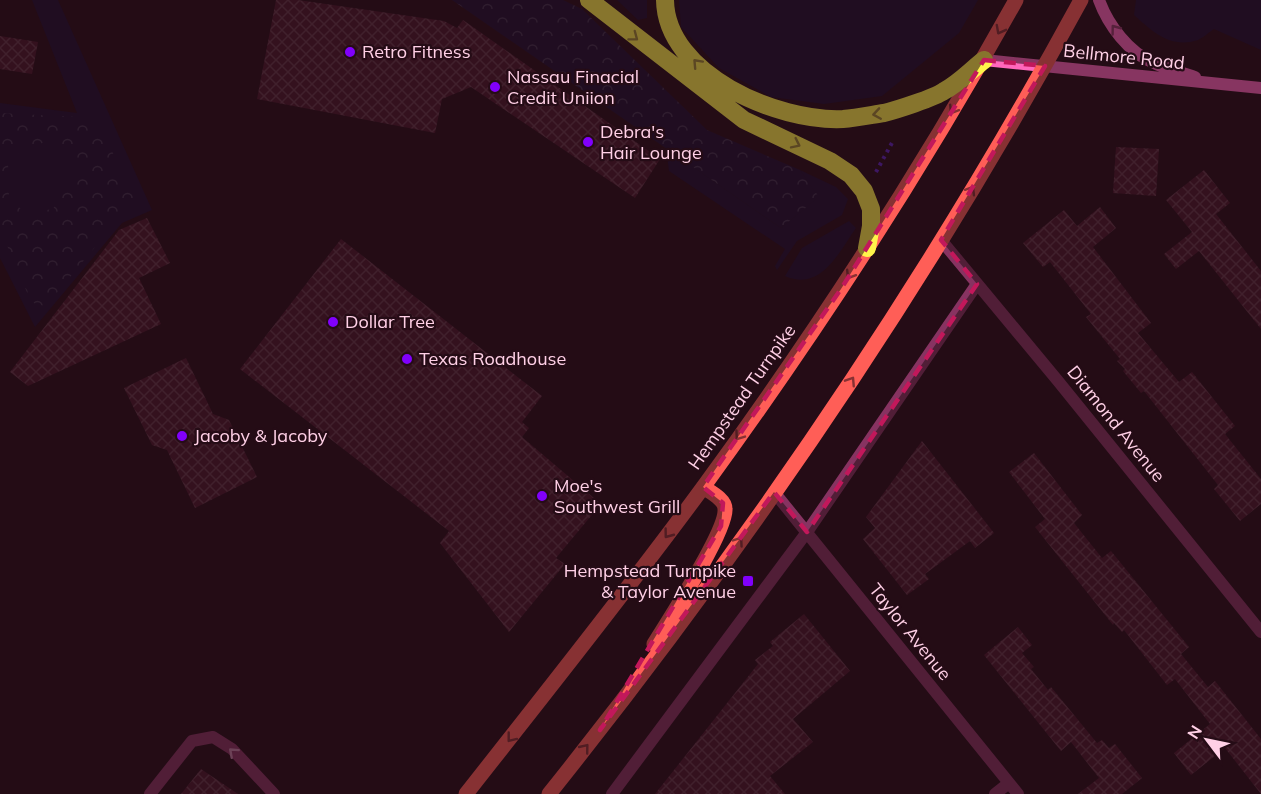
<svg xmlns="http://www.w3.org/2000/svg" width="1261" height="794" viewBox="0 0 1261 794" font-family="Mulish,sans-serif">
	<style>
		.grass { fill: #1b0f2f }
		.forest { fill: url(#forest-crowns); fill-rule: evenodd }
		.building { fill: url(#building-cross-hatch) }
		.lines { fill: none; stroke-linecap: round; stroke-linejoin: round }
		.path { stroke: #5b24be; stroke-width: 4; stroke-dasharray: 3 4.5; stroke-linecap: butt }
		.lane { stroke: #873361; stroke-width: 12 }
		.street { stroke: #873361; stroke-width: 12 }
		.secondary { stroke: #ff67bc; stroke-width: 12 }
		.primary { stroke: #ff5e57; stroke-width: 15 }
		.highway { stroke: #fff44b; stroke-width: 18 }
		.oneway { stroke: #923a69 }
		.oneway2 { stroke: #873133 }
		.oneway3 { stroke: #9d8c33 }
		.oneway4 { stroke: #c382a4 }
		.marked { fill: none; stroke: #c2185b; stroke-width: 4.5; stroke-dasharray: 12 8; stroke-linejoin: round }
		.poi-dot { fill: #8100fb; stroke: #250c16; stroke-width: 2 }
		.labels { text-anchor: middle; stroke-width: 4.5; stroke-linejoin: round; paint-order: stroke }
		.poi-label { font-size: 18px; fill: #ffd0e6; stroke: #250c16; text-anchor: start }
		.street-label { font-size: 18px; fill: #ffd0e6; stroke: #250c16 }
	</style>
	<defs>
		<pattern id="forest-crowns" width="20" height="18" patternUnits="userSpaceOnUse" patternTransform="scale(1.5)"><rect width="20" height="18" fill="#1b0f2f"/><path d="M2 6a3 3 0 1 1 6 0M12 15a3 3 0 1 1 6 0" fill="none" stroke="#3d314d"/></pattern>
		<pattern id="building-cross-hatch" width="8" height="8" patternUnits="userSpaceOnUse" patternTransform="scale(1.5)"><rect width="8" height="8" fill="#471729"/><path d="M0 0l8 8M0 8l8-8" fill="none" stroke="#633848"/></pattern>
	</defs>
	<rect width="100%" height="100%" fill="#250c16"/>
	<path class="grass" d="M32 0H58L152 210 122 223 35 327 0 258V103L77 113Z
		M617 0H647V18L638 20Z
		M679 0H978L959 33 882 96 824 104 771 97 719 68 681 27Z
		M1136 0H1261V50L1214 29C1209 32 1203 38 1198 40 1171 49 1153 32 1134 15Z
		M666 148 781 228 818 197 800 170 836 187 848 199 842 215 797 241 777 270 775 266 785 249 669 171Z
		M849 221 856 228C839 252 821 292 785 276L802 248Z"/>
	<path class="forest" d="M452 0H563L582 9 707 130 800 170 819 197 781 228Z
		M0 113 96 118 136 201 120 217 46 306 35 304 29 297 0 229ZM49 141 65 145 78 165 53 209 26 213 9 199 8 162 25 148Z"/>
	<path class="building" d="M276 0H298L444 21 457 28 463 20 660 159 635 198 471 87 442 99 435 133 257 99Z
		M0 36 38 42 32 74 0 69Z
		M1116 147 1159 149 1156 196 1113 193Z
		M1204 170 1230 203 1216 214 1261 271V329L1199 251 1176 269 1164 254 1192 232 1166 200Z
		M1100 207 1116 228 1093 247 1151 323 1138 333 1179 382 1192 372 1235 426 1225 434 1261 479V504L1240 521 1214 489 1218 485 1144 391 1141 393 1123 371 1125 369 1117 361 1120 359 1086 317 1091 314 1050 262 1043 267 1023 243 1064 210 1077 226Z
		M147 218 170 263 139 278 161 324 28 386 10 372 119 230Z
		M341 239 542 396 522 422 529 428 522 437 601 504 556 558 565 564 509 632 440 543 449 531 240 369Z
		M186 358 213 414 229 420 257 477 195 508 167 450 152 445 124 388Z
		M922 441 994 533 975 548 970 541 925 574 929 579 907 595 863 539 875 528 866 517Z
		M1034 453 1082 515 1074 523 1102 558 1111 551 1189 647 1181 654 1208 687 1215 681 1261 739V794L1225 748 1191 775 1174 753 1210 724 1175 679 1167 685 1124 630 1122 632 1114 623 1113 625 1035 527 1045 519 1009 472Z
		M804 614 850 671 793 719 813 742 770 776 785 794H655L758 664 755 660 773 646 770 642Z
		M1018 627 1032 645 1022 653 1034 667 1031 669 1048 690 1051 687 1097 743 1102 740 1109 748 1115 744 1142 778 1122 794H1078L1099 778 1071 742 1061 751 984 655Z
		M201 769 238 794H181Z"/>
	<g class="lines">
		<path class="path" d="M876 172 893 141"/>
		<path class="lane" d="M150 794 192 741 213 737 232 749 274 794"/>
		<path class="street" d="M941 240 1058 381 1261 632
			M774 492 1018 794
			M612 794 807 532 977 284
			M995 794 1009 783"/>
		<path class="secondary" d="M1099 0C1108 25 1129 53 1154 63 1167 69 1182 72 1195 77
			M984 60 1261 88"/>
		<path class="primary" d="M654 644C668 621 727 531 725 509 725 499 710 492 703 487
			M466 794C546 692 627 591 704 486 817 331 923 168 1016 0
			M549 794C748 545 929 280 1081 0"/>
		<path class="highway" d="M589 0 744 120 830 161 851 175 864 191 871 209V226L867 248
			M665 0C666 75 778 122 843 119 856 118 871 115 884 113 896 110 934 98 944 91 958 84 971 70 984 60"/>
	</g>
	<defs><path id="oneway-chevron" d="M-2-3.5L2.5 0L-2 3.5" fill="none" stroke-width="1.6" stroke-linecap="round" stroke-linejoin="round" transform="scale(1.5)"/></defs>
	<use class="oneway" href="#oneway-chevron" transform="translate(1115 29) rotate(-127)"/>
	<g class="oneway2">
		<use href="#oneway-chevron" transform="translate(1000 30) rotate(118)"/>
		<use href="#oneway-chevron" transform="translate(953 110) rotate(122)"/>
		<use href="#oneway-chevron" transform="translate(971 190) rotate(-59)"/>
		<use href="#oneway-chevron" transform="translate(850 275) rotate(122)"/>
		<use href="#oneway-chevron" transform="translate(851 381) rotate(-57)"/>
		<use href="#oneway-chevron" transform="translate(739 436) rotate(125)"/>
		<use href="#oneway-chevron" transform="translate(668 534) rotate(127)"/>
		<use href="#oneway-chevron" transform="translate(739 541) rotate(-55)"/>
		<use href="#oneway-chevron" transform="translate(511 738) rotate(128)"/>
		<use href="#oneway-chevron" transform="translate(585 748) rotate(-51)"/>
	</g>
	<g class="oneway3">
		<use href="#oneway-chevron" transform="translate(634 37) rotate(37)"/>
		<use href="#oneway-chevron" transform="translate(697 63) rotate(-133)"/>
		<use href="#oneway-chevron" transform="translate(877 114) rotate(171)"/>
		<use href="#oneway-chevron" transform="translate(796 144) rotate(26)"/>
	</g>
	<use class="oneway4" href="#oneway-chevron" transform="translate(233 752) rotate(-138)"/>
	<path d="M0 0H1261V794H0ZM984 60 1045 66 941 240 977 284 807 532 774 492 600 730 721 526 723 503 703 487 841 289Z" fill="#250c16" fill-opacity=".55" fill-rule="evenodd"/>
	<path class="marked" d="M984 60 1045 66 941 240 977 284 807 532 774 492 600 730 721 526 723 503 703 487 841 289Z"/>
	<g class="poi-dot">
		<circle cx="350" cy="52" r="6"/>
		<circle cx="495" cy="87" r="6"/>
		<circle cx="588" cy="142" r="6"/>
		<circle cx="333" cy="322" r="6"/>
		<circle cx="407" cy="359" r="6"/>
		<circle cx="182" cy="436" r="6"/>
		<circle cx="542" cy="496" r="6"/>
		<rect x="742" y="575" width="12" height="12" rx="3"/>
	</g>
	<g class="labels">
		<g class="poi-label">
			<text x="362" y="58">Retro Fitness</text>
			<text x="507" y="83">Nassau Finacial<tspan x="507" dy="21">Credit Uniion</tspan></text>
			<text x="600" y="138">Debra's<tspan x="600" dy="21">Hair Lounge</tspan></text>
			<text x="345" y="328">Dollar Tree</text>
			<text x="419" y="365">Texas Roadhouse</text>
			<text x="194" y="442">Jacoby &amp; Jacoby</text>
			<text x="554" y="492">Moe's<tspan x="554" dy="21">Southwest Grill</tspan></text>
			<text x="736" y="577" text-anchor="end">Hempstead Turnpike<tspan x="736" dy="21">&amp; Taylor Avenue</tspan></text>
		</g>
		<g class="street-label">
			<text transform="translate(1124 57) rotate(6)" y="6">Bellmore Road</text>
			<text transform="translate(742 397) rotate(-55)" y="6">Hempstead Turnpike</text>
			<text transform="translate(1116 424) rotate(51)" y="6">Diamond Avenue</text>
			<text transform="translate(910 632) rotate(51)" y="6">Taylor Avenue</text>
		</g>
	</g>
	<g transform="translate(1207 740) rotate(302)" stroke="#250c16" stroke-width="4.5" paint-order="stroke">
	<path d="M0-4.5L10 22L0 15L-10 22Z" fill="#ffd0e6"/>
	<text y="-9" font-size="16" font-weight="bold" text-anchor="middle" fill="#ffd0e6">N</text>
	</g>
</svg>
